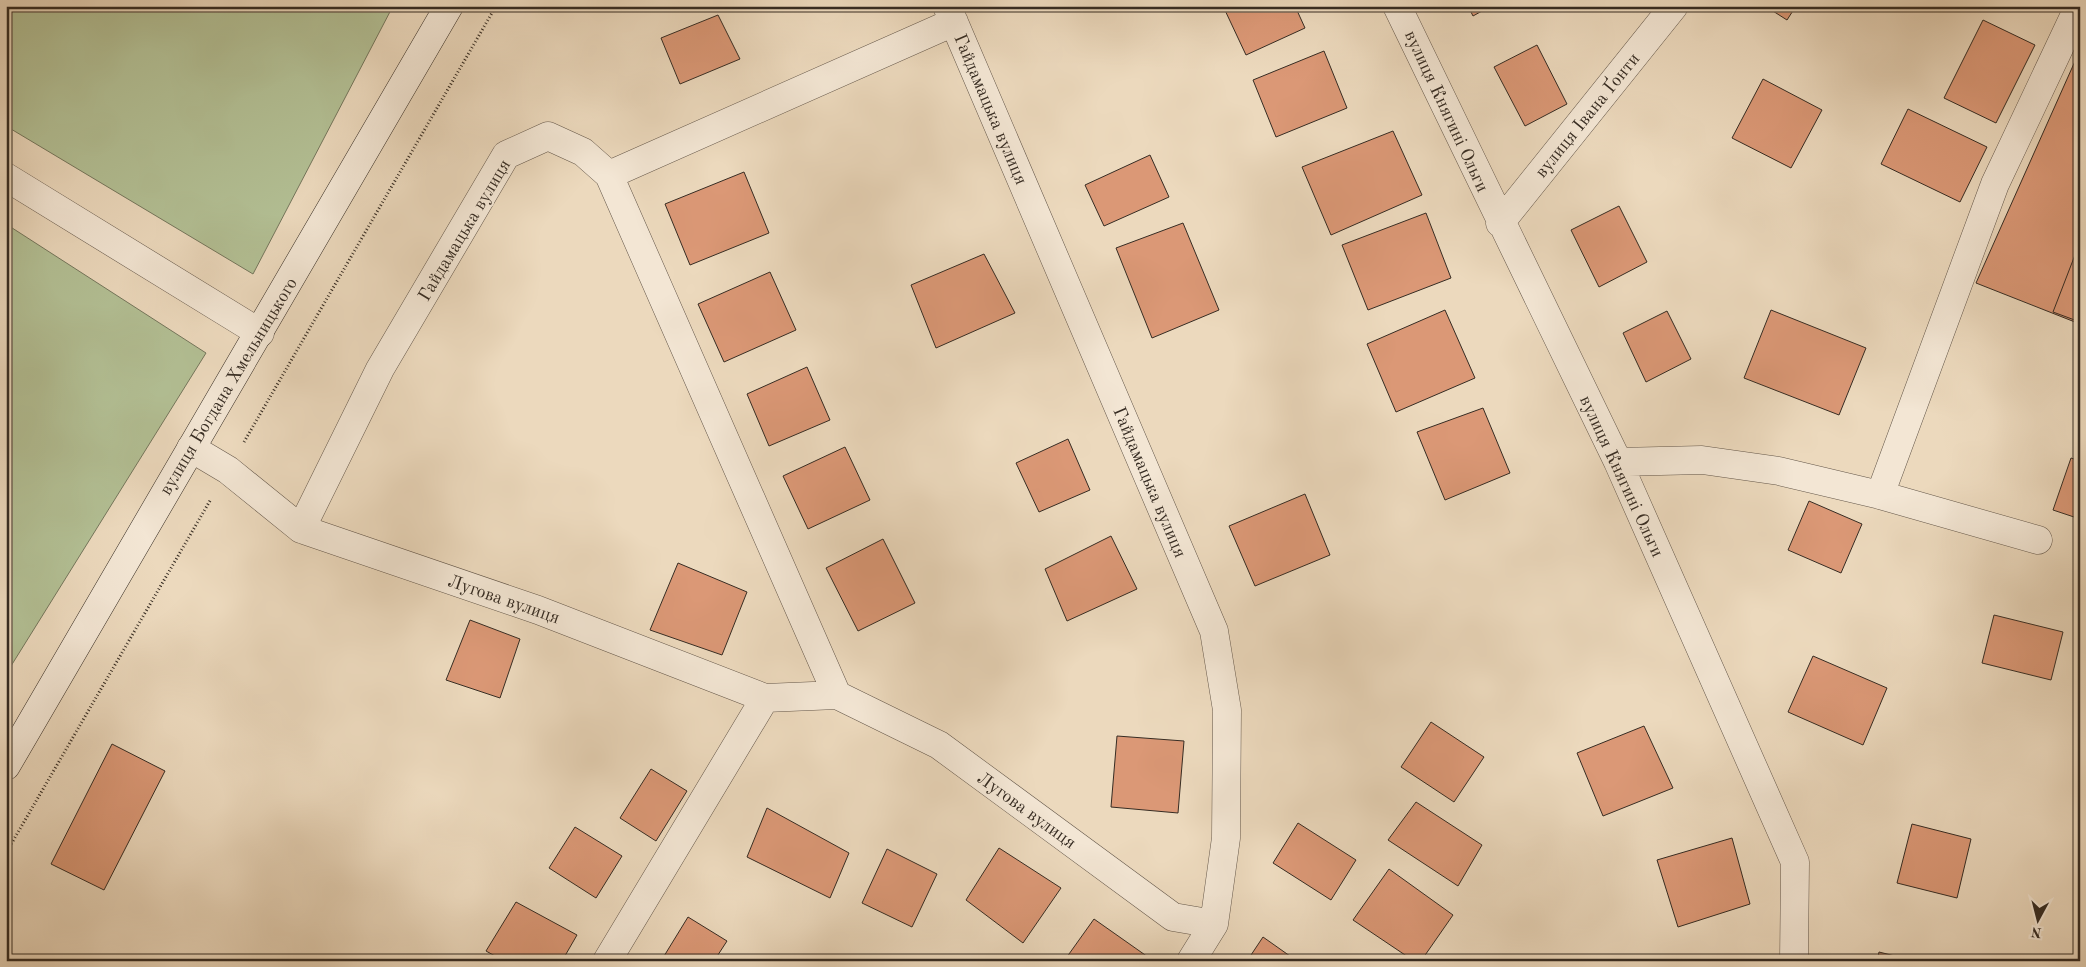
<svg xmlns="http://www.w3.org/2000/svg" width="2086" height="967" viewBox="0 0 2086 967" font-family="'Old Standard TT',serif">
	<style>
		.green { fill: #b3c095; stroke: #74765c }
		.building { fill: #db9876; stroke: #362c23 }
		.lines { fill: none; stroke-linecap: round; stroke-linejoin: round }
		.minor-casing { stroke: #64574a; stroke-width: 29 }
		.secondary-casing { stroke: #362c23; stroke-width: 29 }
		.path { stroke: #362c23; stroke-width: 3; stroke-dasharray: 1 2.5; stroke-linecap: butt }
		.minor { stroke: #f3e6d4; stroke-width: 28 }
		.secondary { stroke: #f3e6d4; stroke-width: 28 }
		.labels { text-anchor: middle; stroke-width: 4; stroke-linejoin: round; paint-order: stroke }
		.street-label { font-size: 18px; fill: #362c23; stroke: #f3e6d4 }
	</style>
	<rect width="100%" height="100%" fill="#ecd9bd"/>
	<filter id="stains"><feTurbulence type="fractalNoise" baseFrequency=".004" numOctaves="4"/><feColorMatrix values="0 0 0 0 .2 0 0 0 0 .09 0 0 0 0 .02 0 0 0 .5 -.17"/></filter>
	<radialGradient id="worn" r=".72"><stop offset=".6" stop-color="#630" stop-opacity="0"/><stop offset="1" stop-color="#630" stop-opacity=".3"/></radialGradient>
	<path class="green" d="M6 6H393L253 274 6 126Z
		M6 224 206 353 6 674Z"/>
	<path class="building" d="M1223 6H1295L1305 28 1246 55Z
		M1468 6H1491L1473 16Z
		M1765 6H1796L1787 20Z
		M718 15 740 59 680 84 661 38Z
		M1983 20 2035 45 1996 123 1944 98Z
		M1537 45 1567 104 1525 126 1494 67Z
		M2080 50V324L1976 283Z
		M1324 51 1347 108 1276 137 1253 80Z
		M1763 79 1822 110 1791 168 1732 138Z
		M1908 109 1987 147 1960 202 1881 164Z
		M1393 131 1422 195 1331 235 1302 167Z
		M1150 155 1169 197 1104 226 1085 185Z
		M744 172 769 233 690 265 665 204Z
		M1619 206 1647 262 1599 287 1571 230Z
		M1426 213 1451 278 1368 310 1342 245Z
		M1183 223 1219 310 1152 338 1116 248Z
		M2080 242V322L2053 312Z
		M984 254 1015 313 936 348 911 285Z
		M770 272 796 330 724 362 698 304Z
		M1445 310 1475 378 1396 412 1367 344Z
		M1771 310 1866 348 1839 415 1744 378Z
		M1667 311 1691 359 1646 382 1623 333Z
		M807 367 830 420 769 446 747 394Z
		M1483 408 1510 473 1445 500 1417 432Z
		M1068 439 1090 490 1039 512 1016 463Z
		M845 447 870 500 808 529 783 476Z
		M2071 458 2080 461V519L2053 510Z
		M1305 494 1330 555 1255 586 1229 526Z
		M1809 501 1862 524 1841 573 1788 550Z
		M1111 536 1137 589 1067 621 1045 569Z
		M883 539 915 603 858 631 826 568Z
		M678 563 747 592 722 655 650 630Z
		M1994 615 2063 632 2051 680 1982 663Z
		M470 620 520 639 500 698 446 680Z
		M1813 656 1887 688 1863 745 1788 712Z
		M1431 722 1484 757 1454 802 1401 767Z
		M1644 726 1673 788 1603 816 1577 753Z
		M1117 736 1184 741 1178 813 1111 807Z
		M112 744 165 771 104 890 51 864Z
		M651 769 687 791 656 841 620 818Z
		M1416 802 1482 845 1458 886 1388 840Z
		M767 808 849 853 830 898 747 857Z
		M1298 823 1356 860 1331 900 1273 863Z
		M1912 824 1971 839 1957 898 1897 883Z
		M575 827 622 856 596 898 549 868Z
		M1732 838 1750 904 1678 927 1657 860Z
		M999 848 1061 888 1023 943 966 900Z
		M887 849 937 874 912 927 862 903Z
		M1389 869 1453 915 1421 961H1414L1353 920Z
		M516 902 577 935 562 961H504L486 951Z
		M688 917 727 941 714 961H661Z
		M1094 919 1148 957 1145 961H1064Z
		M1263 937 1297 961H1247Z
		M1879 952 1915 961H1877Z"/>
	<g class="lines">
		<defs>
			<path id="minor" d="M947 6 1214 631 1227 710 1226 838 1214 924 1191 961
				M1397 6 1618 462 1795 862 1794 961
				M609 175 837 695
				M6 177 260 333
				M1500 223 1674 6
				M191 448 228 470 301 529 538 610 765 698 837 695 939 745 1173 917 1214 924
				M1618 462 1702 460 1779 471 1880 495 2038 540
				M1880 495 1995 184 2079 6
				M301 529 380 369 506 155 548 136 583 152 609 175 954 22
				M607 961 765 698"/>
			<path id="secondary" d="M6 766 449 6"/>
		</defs>
		<use href="#minor" class="minor-casing"/>
		<use href="#secondary" class="secondary-casing"/>
		<path class="path" d="M244 442 496 6
			M6 853 211 499"/>
		<use href="#minor" class="minor"/>
		<use href="#secondary" class="secondary"/>
	</g>
	<g class="labels">
		<g class="street-label">
			<text transform="translate(991 109) rotate(67)" y="6">Гайдамацька вулиця</text>
			<text transform="translate(1447 111) rotate(65)" y="6">вулиця Княгині Ольги</text>
			<text transform="translate(1587 115) rotate(-51)" y="6">вулиця Івана Ґонти</text>
			<text transform="translate(464 230) rotate(-59)" y="6">Гайдамацька вулиця</text>
			<text transform="translate(228 386) rotate(-59)" y="6">вулиця Богдана Хмельницького</text>
			<text transform="translate(1622 476) rotate(65)" y="6">вулиця Княгині Ольги</text>
			<text transform="translate(1150 482) rotate(67)" y="6">Гайдамацька вулиця</text>
			<text transform="translate(504 599) rotate(19)" y="6">Лугова вулиця</text>
			<text transform="translate(1027 810) rotate(36)" y="6">Лугова вулиця</text>
		</g>
	</g>
	<rect width="2086" height="967" fill="none" stroke="#ecd9bd" stroke-width="25"/>
	<rect x="8" y="8" width="2071" height="952" fill="none" stroke="#362c23" stroke-width="2.5"/>
	<rect x="12" y="12" width="2061" height="942" fill="none" stroke="#362c23"/>
	<g transform="translate(2038 920) rotate(187)" stroke="#f3e6d4" stroke-width="4" paint-order="stroke">
	<path d="M0-4L9 19L0 12L-9 19Z" fill="#362c23"/>
	<text y="-8" font-size="14" font-weight="bold" text-anchor="middle" fill="#362c23">N</text>
	</g>
	<rect width="100%" height="100%" filter="url(#stains)"/>
	<rect width="100%" height="100%" fill="url(#worn)"/>
</svg>
